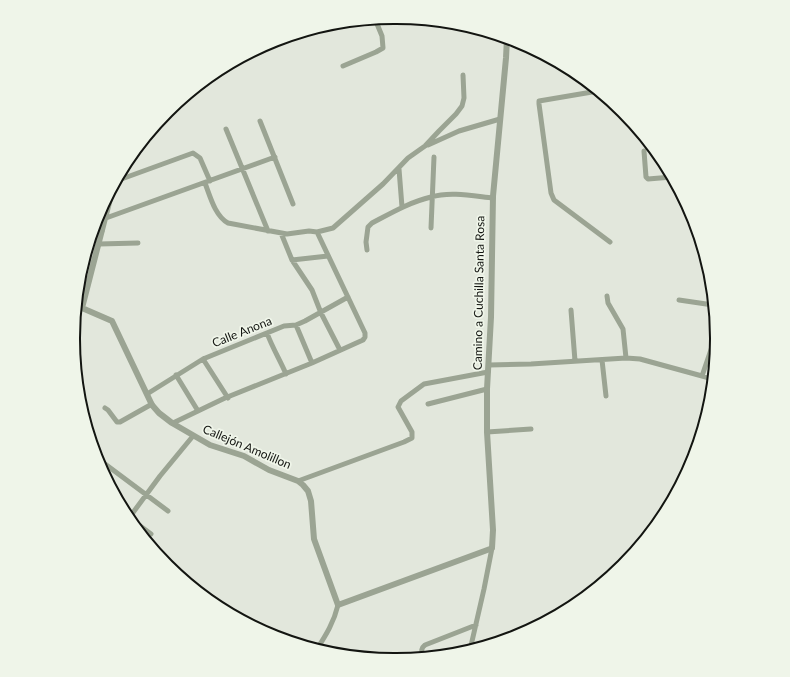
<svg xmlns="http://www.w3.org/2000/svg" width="790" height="677" viewBox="0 0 790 677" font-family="Lato,sans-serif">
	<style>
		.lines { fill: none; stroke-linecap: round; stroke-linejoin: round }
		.minor { stroke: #9ba493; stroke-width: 5 }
		.tertiary { stroke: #9ba493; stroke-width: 6 }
		.labels { text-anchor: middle; stroke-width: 3.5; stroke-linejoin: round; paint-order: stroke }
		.street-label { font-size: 12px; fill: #131511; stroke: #eff5e9 }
		.rim { fill: none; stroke: #131511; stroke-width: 2 }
	</style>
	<rect width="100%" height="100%" fill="#e2e7dc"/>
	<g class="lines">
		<path class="minor" d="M343 66 376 52 383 48 382 36 375 19
			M598 91 539 101V104L551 193 554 200 610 242
			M260 121 293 204
			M226 129 268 231
			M428 145 459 131 500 119
			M644 151 646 177 648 179 672 177
			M399 169 402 207
			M116 181 193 153 200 158 210 181
			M205 183C210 196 215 216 228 223L287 234 309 231 317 232 333 228 383 184 408 158 425 146 439 131 456 114 462 106 464 98 463 75
			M106 218 275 157
			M431 228 434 157
			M93 232 102 231
			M281 233 292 260 312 290 321 313 340 350
			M99 244 138 243
			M367 250 366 242 368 227 372 223C391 213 410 202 431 197 450 191 474 196 493 198
			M292 260 328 256
			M607 296 608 303 623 329 626 358
			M679 300 713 305
			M571 310 575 361
			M296 325 312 363
			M267 333C272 347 280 360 286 374
			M203 359 228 398
			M602 360 606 396
			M489 365 531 364 626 358 640 359 713 379
			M176 375 198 411
			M702 376 716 335
			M147 394 203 359 284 326 296 325 305 321 348 297
			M428 404 487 389
			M105 408 108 410 117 422H120L152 404
			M173 423 225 398 312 363 363 340 365 337V333L317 232
			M487 432 531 429
			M97 458 168 511
			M298 481 404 442 412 438V432L398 407 401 401 424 384 488 372
			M128 517 151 534
			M129 518 160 476 193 436
			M317 649C326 635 334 622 338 605
			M470 650 484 589 492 548
			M423 657C422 652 420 649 425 645L476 625"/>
		<path class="tertiary" d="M113 187 82 308 112 321 152 405 159 413 172 423 210 445 244 456 269 470 298 481 303 485 308 491 311 501 314 539 338 605 490 549 492 548 493 530 487 432V389L491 317 493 196 506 58 507 38"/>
	</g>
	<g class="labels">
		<g class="street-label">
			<text transform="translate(479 293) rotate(-89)" y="4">Camino a Cuchilla Santa Rosa</text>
			<text transform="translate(242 332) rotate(-22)" y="4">Calle Anona</text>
			<text transform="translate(247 447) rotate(23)" y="4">Callejón Amolillon</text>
		</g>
	</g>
	<path d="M0 0H790V677H0ZM394 24H396A314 314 0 0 1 710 338V339A314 314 0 0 1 396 653H394A314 314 0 0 1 80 339V338A314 314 0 0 1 394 24Z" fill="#eff5e9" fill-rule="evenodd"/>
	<path class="rim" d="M394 24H396A314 314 0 0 1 710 338V339A314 314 0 0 1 396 653H394A314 314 0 0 1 80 339V338A314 314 0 0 1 394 24Z"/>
</svg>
